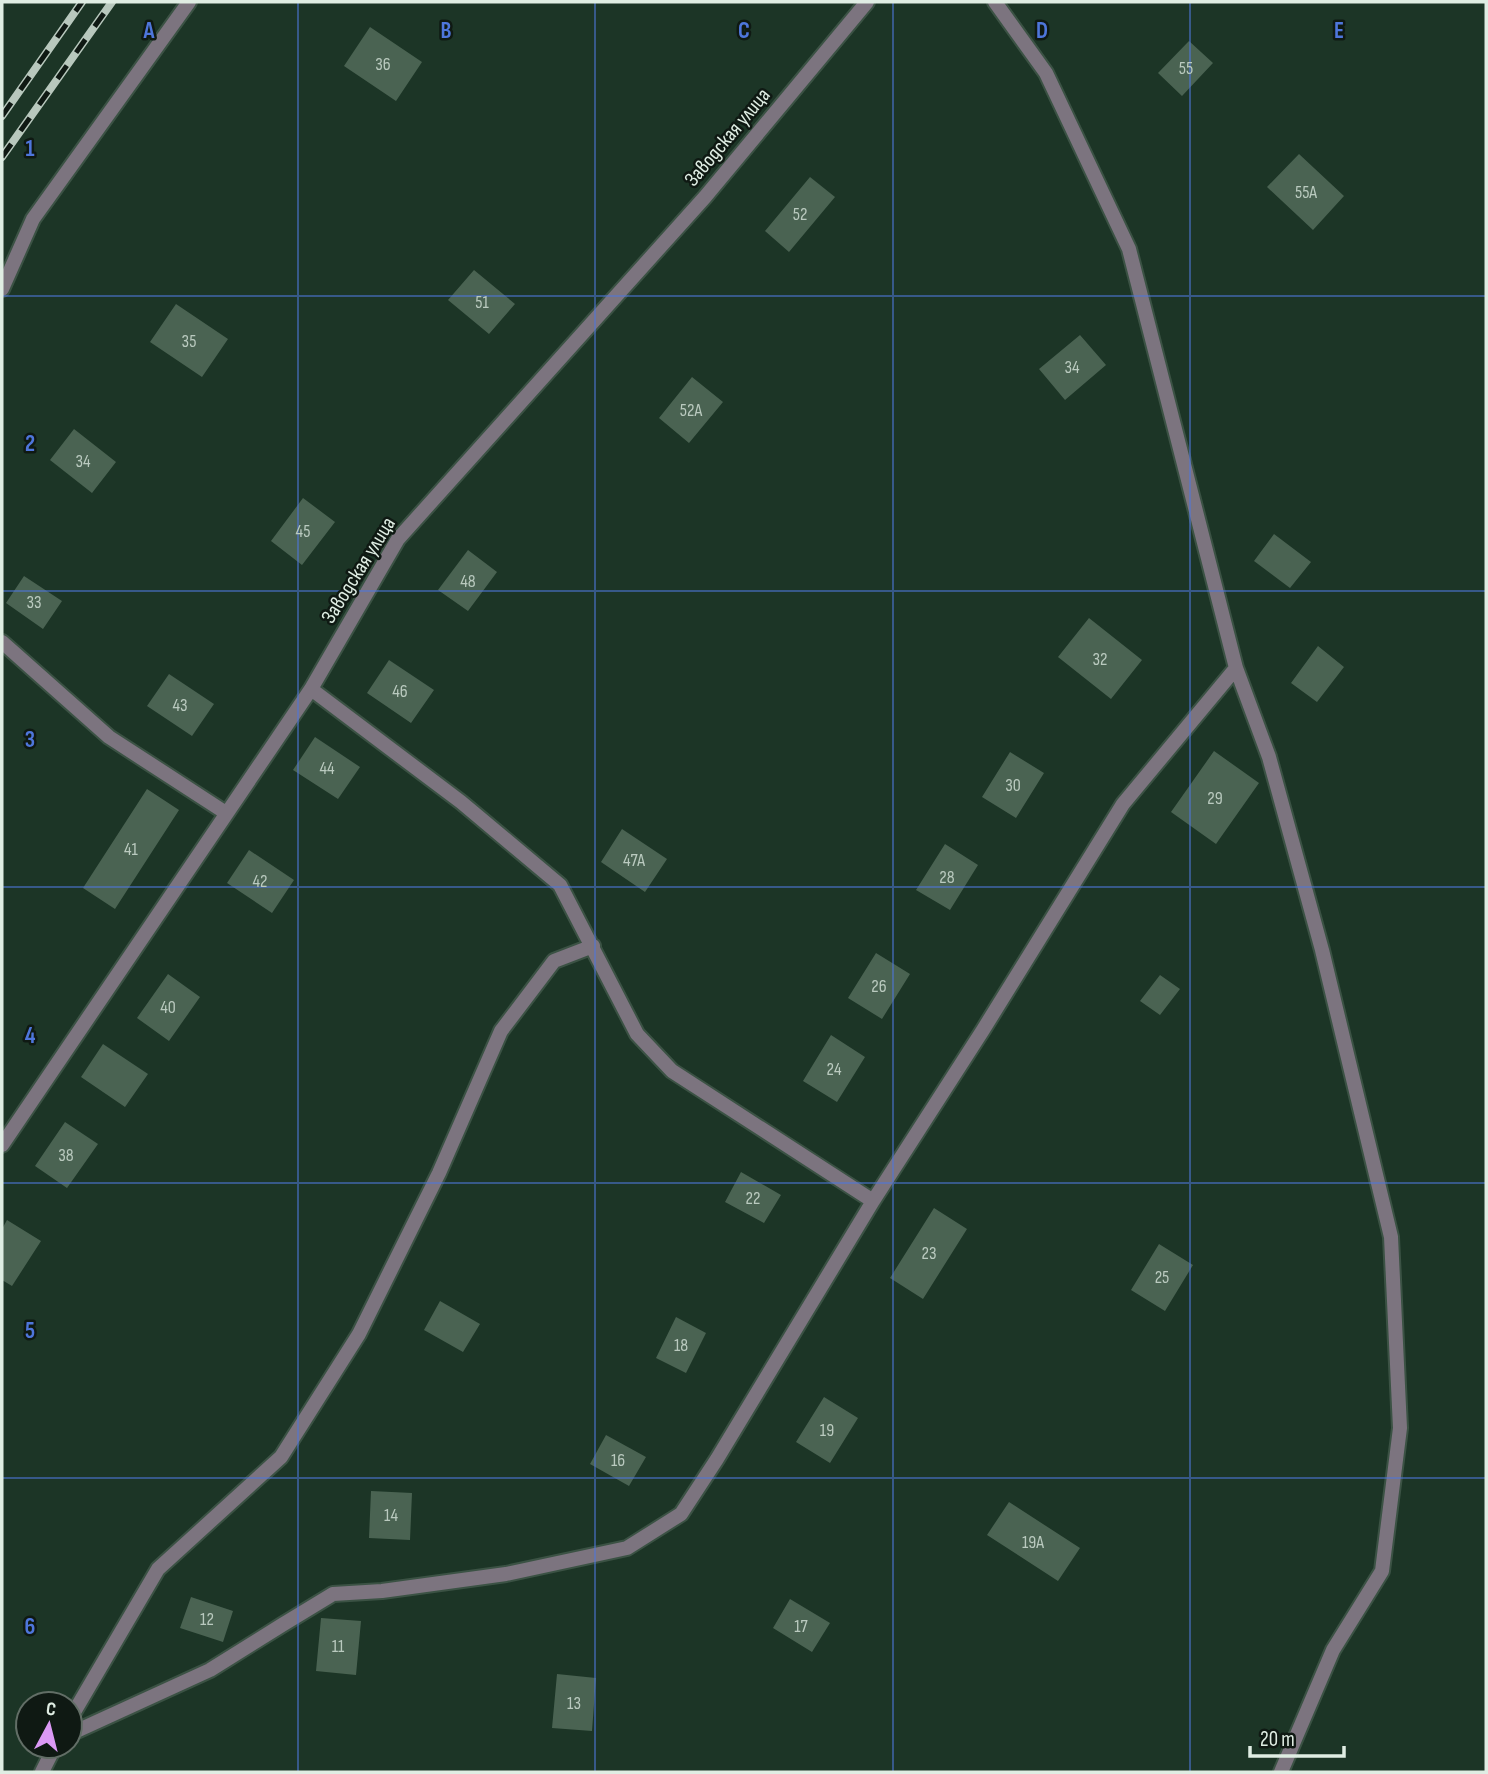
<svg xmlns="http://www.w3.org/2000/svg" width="1488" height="1774" viewBox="0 0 1488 1774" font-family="'Sofia Sans Condensed',sans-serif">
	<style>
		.building { fill: #4a6352 }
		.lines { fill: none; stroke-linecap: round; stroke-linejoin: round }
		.street-casing { stroke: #3b5244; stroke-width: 18 }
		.street { stroke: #7c747f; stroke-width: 14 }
		.rail-casing { stroke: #b8c8bd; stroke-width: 8 }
		.rail { stroke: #0f1913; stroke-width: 5; stroke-dasharray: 16; stroke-linecap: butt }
		.grid { fill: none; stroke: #4e76db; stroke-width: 2; stroke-opacity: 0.55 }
		.labels { text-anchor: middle; stroke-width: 5; stroke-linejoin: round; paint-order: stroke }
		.number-label { font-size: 18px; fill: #bacabf }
		.street-label { font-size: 21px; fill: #dfede3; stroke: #0f1913 }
		.grid-label { font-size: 23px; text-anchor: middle; font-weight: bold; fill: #4e76db; stroke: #0f1913; stroke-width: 5; stroke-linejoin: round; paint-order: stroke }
	</style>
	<rect width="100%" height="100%" fill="#1c3526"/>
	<path class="building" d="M370 27 422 62 396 101 344 66Z
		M1189 41 1213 63 1182 96 1158 73Z
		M1299 154 1344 196 1313 230 1267 187Z
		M810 177 835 197 789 252 765 231Z
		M474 270 515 304 489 334 448 300Z
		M176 304 228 339 202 377 150 342Z
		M1080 335 1106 365 1065 400 1039 369Z
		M692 377 723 402 689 443 659 418Z
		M74 429 116 462 92 493 50 460Z
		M303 498 335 522 302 565 271 541Z
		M1274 534 1311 562 1290 588 1254 561Z
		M468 550 497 572 468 611 438 590Z
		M24 576 62 601 43 629 6 603Z
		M1089 618 1142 660 1111 699 1058 657Z
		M1318 646 1344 667 1317 702 1291 683Z
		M389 660 434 690 411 723 367 693Z
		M169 674 214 704 192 736 147 706Z
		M315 737 360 767 338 799 293 770Z
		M1214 751 1259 783 1216 844 1171 812Z
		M1010 752 1044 773 1016 818 982 797Z
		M147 789 179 810 115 909 83 888Z
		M622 829 667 859 645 892 601 862Z
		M945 844 978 865 950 910 916 890Z
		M249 850 294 880 272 913 227 883Z
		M876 953 910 974 882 1019 848 998Z
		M168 974 200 997 169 1041 137 1018Z
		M1160 975 1180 989 1160 1015 1140 1001Z
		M831 1035 865 1057 837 1102 803 1081Z
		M103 1044 148 1074 125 1107 81 1077Z
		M65 1122 98 1144 67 1188 35 1166Z
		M741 1172 781 1195 764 1223 725 1202Z
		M934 1208 967 1229 923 1299 890 1278Z
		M7 1220 41 1241 12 1286 2 1280V1229Z
		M1159 1244 1193 1265 1165 1311 1131 1290Z
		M440 1301 480 1324 463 1352 424 1330Z
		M676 1317 706 1333 686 1373 656 1358Z
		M824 1397 858 1418 830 1463 796 1442Z
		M606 1435 646 1457 629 1486 590 1464Z
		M371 1491 412 1493 410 1540 369 1538Z
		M1009 1502 1080 1548 1058 1581 987 1535Z
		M191 1597 233 1611 223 1642 180 1628Z
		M790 1599 830 1623 812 1652 773 1628Z
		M321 1618 361 1621 356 1675 316 1671Z
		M557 1674 596 1678 592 1731 552 1728Z"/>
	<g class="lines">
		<defs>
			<path id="street" d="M995 2 1046 73 1129 249 1236 668 1269 757 1322 950 1391 1237 1400 1428 1382 1571 1333 1650 1281 1772
				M2 289 33 219 189 2
				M2 642 109 737 226 813
				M311 689 461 802 560 885 637 1034 672 1071 873 1201
				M2 1145 311 689 398 539 705 197 867 2
				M70 1719 158 1569 281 1457 359 1334 439 1173 501 1031 554 961 593 946
				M70 1734 210 1670 282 1625 333 1594 382 1591 506 1574 627 1548 681 1514 717 1459 873 1201 983 1030 1123 804 1236 668
				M42 1772 55 1746"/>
		</defs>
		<use href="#street" class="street-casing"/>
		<use href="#street" class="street"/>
		<defs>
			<path id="rail" d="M2 116 82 2
				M2 157 112 2"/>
		</defs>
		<use href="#rail" class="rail-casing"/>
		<use href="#rail" class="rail"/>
	</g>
	<path class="grid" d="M298 2V1772M595 2V1772M893 2V1772M1190 2V1772M2 296H1486M2 591H1486M2 887H1486M2 1183H1486M2 1478H1486"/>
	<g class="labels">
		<g class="number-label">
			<text x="383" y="70">36</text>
			<text x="1186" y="74">55</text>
			<text x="1306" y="198">55А</text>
			<text x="800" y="220">52</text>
			<text x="482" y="308">51</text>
			<text x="189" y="347">35</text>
			<text x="1072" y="373">34</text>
			<text x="691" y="416">52А</text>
			<text x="83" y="467">34</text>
			<text x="303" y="537">45</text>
			<text x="468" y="587">48</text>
			<text x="34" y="608">33</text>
			<text x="1100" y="665">32</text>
			<text x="400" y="697">46</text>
			<text x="180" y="711">43</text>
			<text x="327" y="774">44</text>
			<text x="1013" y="791">30</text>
			<text x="1215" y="804">29</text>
			<text x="131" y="855">41</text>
			<text x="634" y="866">47А</text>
			<text x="947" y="883">28</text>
			<text x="260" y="887">42</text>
			<text x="879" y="992">26</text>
			<text x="168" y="1013">40</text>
			<text x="834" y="1075">24</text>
			<text x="66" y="1161">38</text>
			<text x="753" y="1204">22</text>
			<text x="929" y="1259">23</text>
			<text x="1162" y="1283">25</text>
			<text x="681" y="1351">18</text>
			<text x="827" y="1436">19</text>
			<text x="618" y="1466">16</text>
			<text x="391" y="1521">14</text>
			<text x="1033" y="1548">19А</text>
			<text x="207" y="1625">12</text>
			<text x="801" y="1632">17</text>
			<text x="338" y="1652">11</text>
			<text x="574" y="1709">13</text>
		</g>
		<g class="street-label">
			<text transform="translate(727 137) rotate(-50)" y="7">Заводская улица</text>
			<text transform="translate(358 570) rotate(-58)" y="7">Заводская улица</text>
		</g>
	</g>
	<g class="grid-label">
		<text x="149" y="38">A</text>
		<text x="446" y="38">B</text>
		<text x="744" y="38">C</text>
		<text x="1042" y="38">D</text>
		<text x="1339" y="38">E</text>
		<text x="30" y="156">1</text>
		<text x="30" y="451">2</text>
		<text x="30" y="747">3</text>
		<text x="30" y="1043">4</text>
		<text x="30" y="1338">5</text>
		<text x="30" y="1634">6</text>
	</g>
	<rect width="1488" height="1774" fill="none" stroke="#dfede3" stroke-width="7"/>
	<g transform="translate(49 1725) rotate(7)"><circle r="33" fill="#0f1913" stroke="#626e66" stroke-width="2"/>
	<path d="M0-5L12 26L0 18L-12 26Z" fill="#db99f5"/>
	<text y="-10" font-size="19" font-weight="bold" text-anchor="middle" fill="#dfede3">С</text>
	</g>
	<path d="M1250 1746v10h94v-10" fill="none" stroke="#dfede3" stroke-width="3.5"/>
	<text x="1260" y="1746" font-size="21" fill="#dfede3" stroke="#0f1913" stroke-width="5" paint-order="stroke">20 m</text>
</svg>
